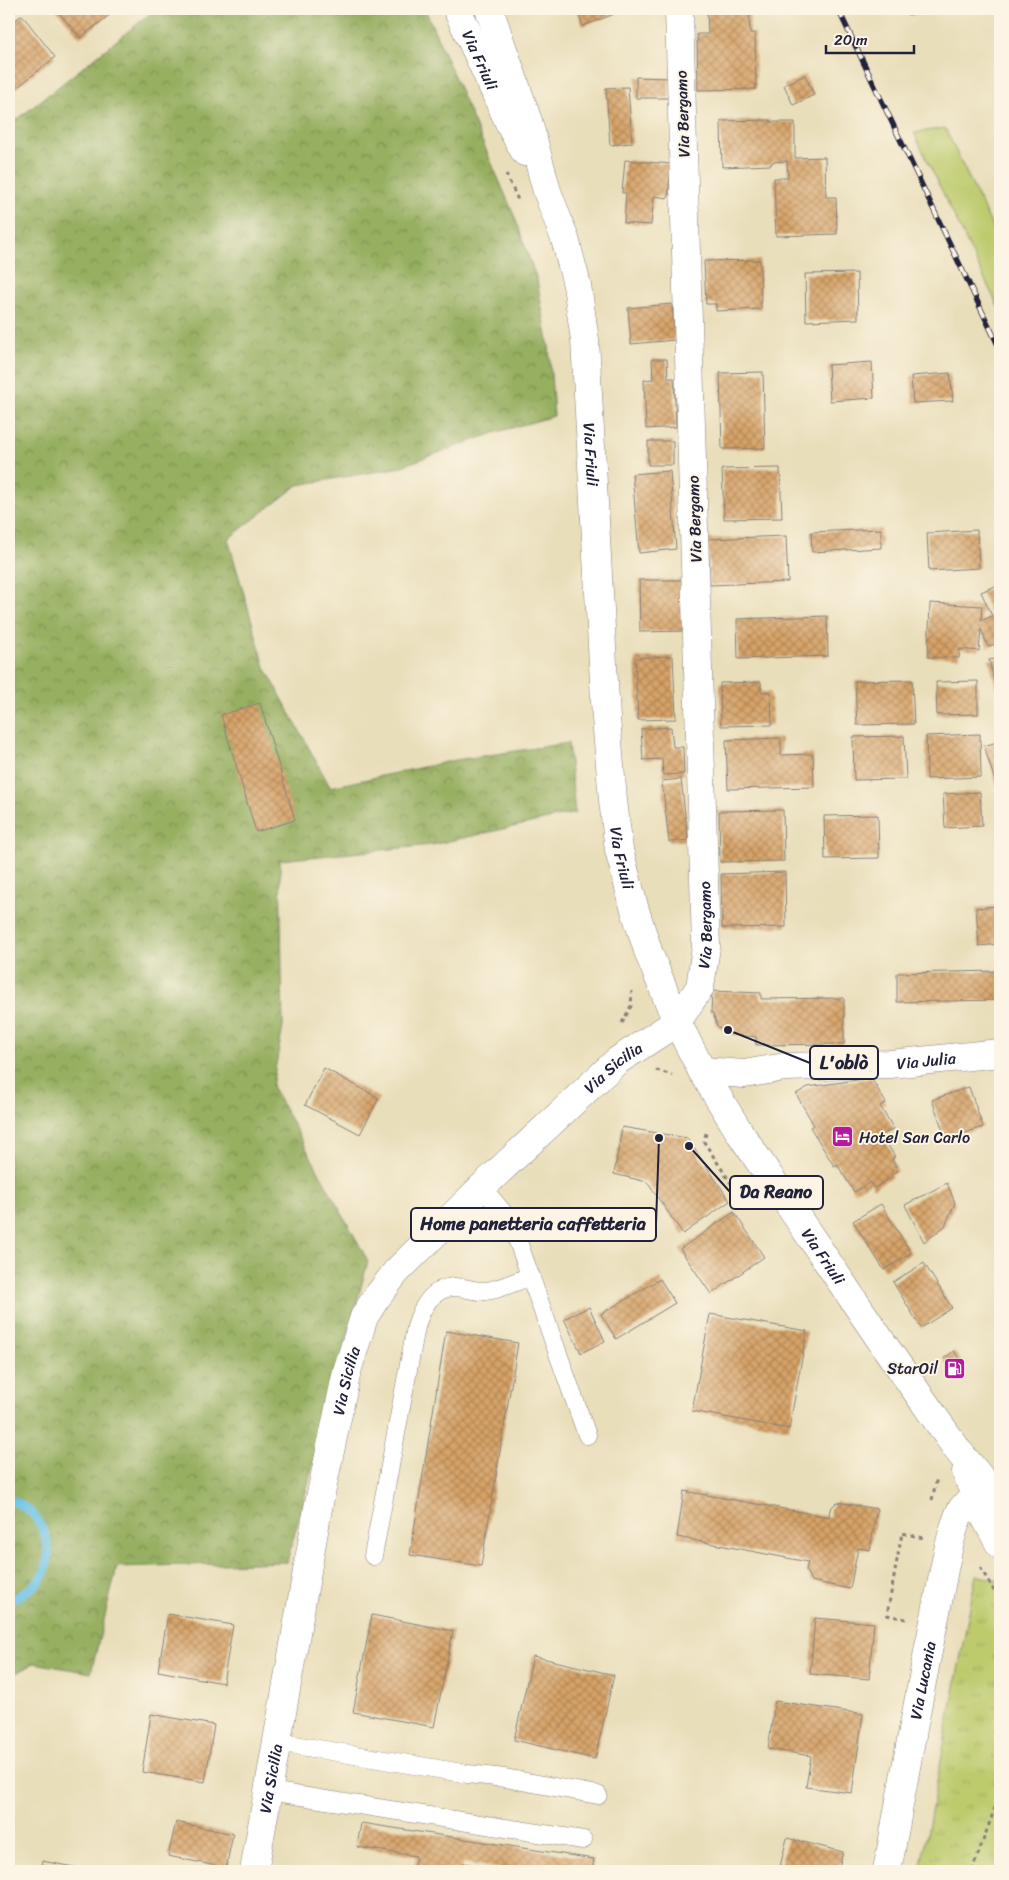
<svg xmlns="http://www.w3.org/2000/svg" width="1009" height="1880" viewBox="0 0 1009 1880" font-family="Sriracha,sans-serif">
	<style>
		.grass { fill: #bdcb6d; stroke: #707654 }
		.forest { fill: url(#forest-crowns); stroke: #5c684e }
		.park { fill: url(#park-tufts); stroke: #707654 }
		.lines { fill: none; stroke-linecap: round; stroke-linejoin: round }
		.stream { stroke: #6bc2e8; stroke-width: 9 }
		.building { fill: url(#building-cross-hatch) }
		.lane-casing { stroke: #86807a; stroke-width: 19 }
		.street-casing { stroke: #86807a; stroke-width: 29 }
		.secondary-casing { stroke: #86807a; stroke-width: 29 }
		.path { stroke: #86807a; stroke-width: 3; stroke-dasharray: 4 4; stroke-linecap: butt }
		.lane { stroke: #fff; stroke-width: 18 }
		.street { stroke: #fff; stroke-width: 28 }
		.secondary { stroke: #fff; stroke-width: 28 }
		.rail-casing { stroke: #22223b; stroke-width: 5.5 }
		.rail { stroke: #fcf5e5; stroke-width: 4; stroke-dasharray: 11; stroke-linecap: butt }
		.labels { text-anchor: middle; stroke-width: 4; stroke-linejoin: round; paint-order: stroke }
		.street-label { font-size: 16px; fill: #22223b; stroke: #fcf5e5 }
		.poi-label { font-size: 16px; fill: #22223b; stroke: #fcf5e5; text-anchor: start }
		.leader { fill: none; stroke: #22223b; stroke-width: 2 }
		.callout-dot { fill: #22223b; stroke: #fcf5e5; stroke-width: 2 }
		.callout { fill: #fcf5e5; stroke: #22223b; stroke-width: 2 }
		.callout-label { font-size: 18px; text-anchor: middle; font-weight: bold; fill: #22223b }
	</style>
	<defs>
		<pattern id="forest-crowns" width="20" height="18" patternUnits="userSpaceOnUse" patternTransform="scale(1.25)"><rect width="20" height="18" fill="#96af60"/><path d="M2 6a3 3 0 1 1 6 0M12 15a3 3 0 1 1 6 0" fill="none" stroke="#7a8e50"/></pattern>
		<pattern id="park-tufts" width="24" height="20" patternUnits="userSpaceOnUse" patternTransform="scale(1.25)"><rect width="24" height="20" fill="#bdcb6d"/><path d="M3 7l-1-3M5 7V3M7 7l1-3M15 17l-1-3M17 17v-4M19 17l1-3" fill="none" stroke="#a2ae5f"/></pattern>
		<pattern id="building-cross-hatch" width="8" height="8" patternUnits="userSpaceOnUse" patternTransform="scale(1.25)"><rect width="8" height="8" fill="#d7a367"/><path d="M0 0l8 8M0 8l8-8" fill="none" stroke="#ae8456"/></pattern>
	</defs>
	<rect width="100%" height="100%" fill="#fcf5e5"/>
	<filter id="ink" filterUnits="userSpaceOnUse"><feTurbulence type="fractalNoise" baseFrequency=".02" numOctaves="2"/><feDisplacementMap in="SourceGraphic" scale="10" xChannelSelector="R" yChannelSelector="G"/><feConvolveMatrix kernelMatrix="1 2 1 2 8 2 1 2 1" color-interpolation-filters="sRGB"/></filter>
	<filter id="wash" filterUnits="userSpaceOnUse"><feTurbulence type="fractalNoise" baseFrequency=".0096" numOctaves="4" result="noise"/><feDisplacementMap in="SourceGraphic" scale="20" xChannelSelector="R" yChannelSelector="G"/><feGaussianBlur stdDeviation="1.12" result="paint"/><feColorMatrix in="noise" values="0 0 0 0 0 0 0 0 0 0 0 0 0 0 0 0 0 1.4 0 .05"/><feComposite in="paint" operator="in"/></filter>
	<g filter="url(#wash)">
		<rect width="100%" height="100%" fill="#e9deba"/>
		<path class="grass" d="M945 128 1000 243V311L914 133Z"/>
		<path class="forest" d="M156 9H425L514 215 537 280 549 347 554 416 497 432 396 468 298 485 228 539 265 667 330 787 456 760 568 743 575 813 432 845 280 860 283 1027 272 1086 368 1261 287 1562 117 1567 91 1673 34 1663 9 1677V126Z"/>
		<path class="park" d="M976 1575 1000 1581V1871H920Z"/>
		<g class="lines">
			<path class="stream" d="M9 1499C14 1502 21 1504 26 1508 47 1524 57 1561 38 1582 30 1590 18 1596 9 1602"/>
		</g>
		<g id="blocks">
			<path class="building" d="M56 9H117L80 38Z
				M576 9H627L583 26Z
				M707 9H749L750 33H755L756 89 698 90 697 34H708Z
				M905 9H948V10L908 15Z
				M22 15 55 57 9 94V25Z
				M805 75 814 95 793 105 784 85Z
				M636 77 669 78V98H636Z
				M628 87 632 143 610 145 606 88Z
				M770 120V122H795V158L825 157 826 197H836L837 234 776 236 774 178H788L787 161 772 162 771 165 722 167 721 121Z
				M625 160 671 164 668 198 654 196 651 225 624 223 626 193H622Z
				M760 260 761 309 716 311V304H706L704 261Z
				M857 273 858 319 806 321 805 274Z
				M672 304 675 340 631 344 628 308Z
				M652 359H667L668 378H674L676 427 646 429 644 380 653 379Z
				M872 362 874 398 830 401 828 365Z
				M763 372 765 448 722 449 720 373Z
				M950 373 953 401 913 403 911 376Z
				M648 441H673V465H648Z
				M780 468 782 518 724 519 722 469Z
				M670 471 676 549 639 553 632 474Z
				M881 529V548L812 552 811 532Z
				M977 530 979 568 929 571 927 533Z
				M786 536 788 582 710 585 708 539Z
				M639 580H682L683 631 640 632Z
				M1000 584V642L988 647 981 629 979 651 960 649 959 658 928 657 930 603 982 606 981 621 992 616 981 592Z
				M827 616 828 656 738 659 737 619Z
				M673 656 676 719 638 720 635 658Z
				M1000 658V704L989 660Z
				M912 680 914 724 857 725 855 681Z
				M978 681V714L937 715 936 682Z
				M761 682V692H771L772 725 721 726 720 683Z
				M260 703 295 820 256 832 221 715Z
				M671 727 673 747H683L684 774 663 775 662 759 643 760 641 729Z
				M980 734 981 777 927 779 926 736Z
				M904 736 906 779 854 780 853 737Z
				M781 738V755L813 754 814 787 728 789 726 740Z
				M1000 741V792L999 793 984 746Z
				M681 779 688 840 669 842 662 781Z
				M980 792 982 826 945 828 943 794Z
				M783 810 784 861 720 862 719 811Z
				M878 815 879 858 825 859 824 816Z
				M785 872 786 927 722 928 721 874Z
				M997 906 1000 944 979 946 976 908Z
				M1000 971V1000L897 1002V973Z
				M712 991 761 993V999L844 998V1044L756 1045V1037L727 1034 717 1026 713 1013H711Z
				M324 1068 379 1098 360 1134 305 1105Z
				M871 1078 886 1103 880 1106 894 1129 882 1135 895 1157 892 1159 898 1171 891 1175 892 1177 874 1188 871 1182 854 1192 837 1164 834 1166 810 1127 814 1125 796 1094 808 1087Z
				M969 1087 983 1127 946 1139 932 1100Z
				M622 1127 687 1138 730 1201 683 1234 647 1182 614 1174Z
				M947 1183 955 1203 945 1226 924 1242 905 1205Z
				M881 1204 911 1253 884 1270 853 1221Z
				M734 1212 764 1257 711 1294 680 1249Z
				M924 1263 952 1308 921 1328 893 1282Z
				M660 1279 675 1303 616 1339 601 1314Z
				M589 1307 605 1341 581 1353 564 1319Z
				M710 1314 807 1331 789 1429 692 1411Z
				M446 1331 518 1343 481 1566 410 1555Z
				M954 1351 965 1367 954 1374 944 1358Z
				M684 1491 829 1517 830 1509 837 1502 877 1509 870 1550 858 1548 850 1589 811 1581 806 1570 808 1562 677 1537Z
				M168 1614 233 1625 223 1683 158 1671Z
				M372 1615 453 1631 434 1727 353 1712Z
				M815 1618 874 1623 869 1679 810 1674Z
				M533 1656 614 1675 595 1759 514 1740Z
				M775 1701 863 1714 852 1793 806 1787 811 1756 768 1749Z
				M151 1714 214 1725 205 1782 142 1772Z
				M176 1822 233 1834 226 1868 168 1856Z
				M361 1823 594 1859 592 1871H515L463 1863 462 1871H413L416 1856 357 1847Z
				M787 1838 843 1852 838 1871H779Z
				M42 1861 84 1869V1871H40Z"/>
		</g>
	</g>
	<g filter="url(#ink)">
		<use href="#blocks" fill-opacity="0" stroke="#86807a" stroke-width="1"/>
		<g class="lines">
			<defs>
				<path id="lane" d="M482 1187 506 1216 516 1236 587 1435
					M373 1556 416 1327C421 1308 432 1288 454 1287 465 1287 475 1292 485 1291 500 1290 516 1281 531 1276
					M277 1742 468 1774 505 1778 598 1795
					M269 1791 583 1840"/>
				<g id="street">
					<path id="s1" d="M702 1071 744 1074 785 1067 890 1064 1000 1053"/>
					<path id="s2" d="M254 1871 319 1503 347 1371 364 1317 374 1301 396 1272 482 1187 617 1061 677 1022 700 987 706 947 679 9"/>
					<path id="s3" d="M887 1871C903 1785 918 1698 936 1612 942 1583 948 1538 960 1512 964 1504 976 1496 985 1499L993 1510"/>
				</g>
				<g id="secondary">
					<path id="s4" d="M457 9 512 129 525 152"/>
					<path id="s5" d="M489 9 528 121 547 191 565 239 577 285 585 340 606 718 613 800 619 850 635 910 649 954 677 1022 702 1071 740 1133 886 1348 959 1452 1000 1501"/>
					<path d="M966 1472 979 1506 1000 1545"/>
				</g>
			</defs>
			<use href="#lane" class="lane-casing"/>
			<use href="#street" class="street-casing"/>
			<use href="#secondary" class="secondary-casing"/>
			<path class="path" d="M506 174 518 200
				M622 1023 631 1006 632 991
				M656 1070 672 1075
				M706 1133 704 1142 738 1194 748 1197
				M932 1500 937 1477
				M980 1567 1000 1601
				M906 1619 887 1615 902 1533 923 1538
				M972 1871 1000 1794"/>
			<use href="#lane" class="lane"/>
			<use href="#street" class="street"/>
			<use href="#secondary" class="secondary"/>
			<defs>
				<path id="rail" d="M838 9 1000 349"/>
			</defs>
			<use href="#rail" class="rail-casing"/>
			<use href="#rail" class="rail"/>
		</g>
	</g>
	<defs>
		<symbol id="hotel-square" viewBox="-11 -11 22 22"><rect x="-9" y="-9" width="18" height="18" rx="4" fill="#b5179e" stroke="#fcf5e5"/><path d="M-6-4.5h1.5V1H6V5H4.5V3h-9V5H-6ZM-4 0a1.8 1.8 0 1 1 3.6 0ZM.5 0V-2.5h3Q6-2.5 6 0Z" fill="#fff"/></symbol>
		<symbol id="fuel-square" viewBox="-11 -11 22 22"><rect x="-9" y="-9" width="18" height="18" rx="4" fill="#b5179e" stroke="#fcf5e5"/><path d="M-5.5-6h7V0h2V4h1.3V-2.5L3-4.5l.8-.8L6-3V5H2.5V1h-1V6h-7ZM-4.2-4.7v3.2H.2V-4.7Z" fill="#fff"/></symbol>
	</defs>
	<g fill-rule="evenodd">
		<use href="#hotel-square" x="830" y="1124" width="25" height="25"/>
		<use href="#fuel-square" x="942" y="1356" width="25" height="25"/>
	</g>
	<g class="labels">
		<g class="street-label">
			<text dy="6" stroke="none"><textPath href="#s4" startOffset="56">Via Friuli</textPath></text>
			<text transform="translate(682 114) rotate(-92)" y="6">Via Bergamo</text>
			<text dy="6" stroke="none"><textPath href="#s5" startOffset="460">Via Friuli</textPath></text>
			<text transform="translate(694 519) rotate(-92)" y="6">Via Bergamo</text>
			<text dy="6" stroke="none"><textPath href="#s5" startOffset="865">Via Friuli</textPath></text>
			<text dy="6" stroke="none"><textPath href="#s2" startOffset="1102">Via Bergamo</textPath></text>
			<text dy="6" stroke="none"><textPath href="#s1" startOffset="225">Via Julia</textPath></text>
			<text dy="6" stroke="none"><textPath href="#s2" startOffset="919">Via Sicilia</textPath></text>
			<text dy="6" stroke="none"><textPath href="#s5" startOffset="1315">Via Friuli</textPath></text>
			<text dy="6" stroke="none"><textPath href="#s2" startOffset="499">Via Sicilia</textPath></text>
			<text dy="6" stroke="none"><textPath href="#s3" startOffset="194">Via Lucania</textPath></text>
			<text dy="6" stroke="none"><textPath href="#s2" startOffset="94">Via Sicilia</textPath></text>
		</g>
		<g class="poi-label">
			<text x="859" y="1143">Hotel San Carlo</text>
			<text x="938" y="1374" text-anchor="end">StarOil</text>
		</g>
	</g>
	<path class="leader" d="M728 1030L810 1063M689 1146L730 1192M659 1138L656 1224"/>
	<g class="callout-dot">
		<circle cx="728" cy="1030" r="5"/>
		<circle cx="689" cy="1146" r="5"/>
		<circle cx="659" cy="1138" r="5"/>
	</g>
	<g class="callout">
		<rect x="810" y="1046" width="68" height="33" rx="5"/>
		<rect x="730" y="1176" width="93" height="33" rx="5"/>
		<rect x="411" y="1208" width="245" height="33" rx="5"/>
	</g>
	<g class="callout-label">
		<text x="844" y="1069">L'oblò</text>
		<text x="776" y="1198">Da Reano</text>
		<text x="533" y="1230">Home panetteria caffetteria</text>
	</g>
	<rect width="1009" height="1880" fill="none" stroke="#fcf5e5" stroke-width="30"/>
	<path d="M826 45v8h88v-8" fill="none" stroke="#22223b" stroke-width="2.5"/>
	<text x="834" y="45" font-size="15" fill="#22223b" stroke="#fcf5e5" stroke-width="4" paint-order="stroke">20 m</text>
</svg>
